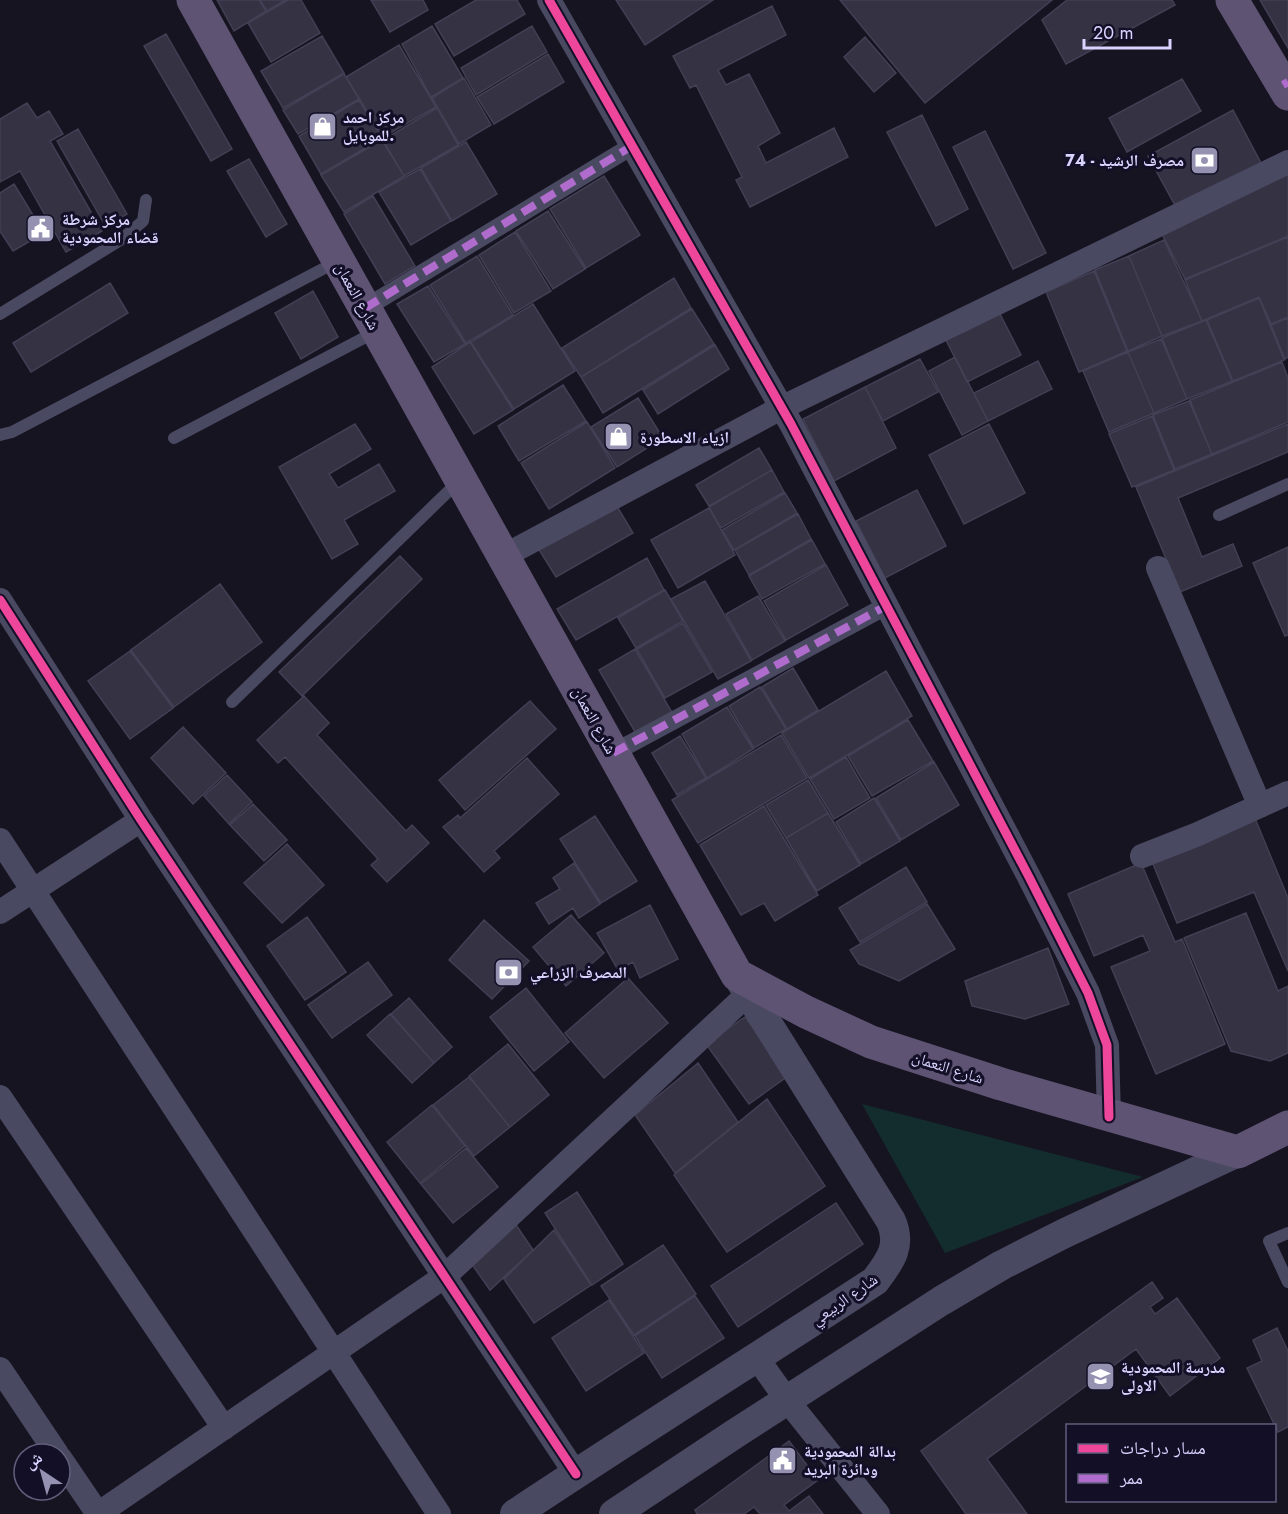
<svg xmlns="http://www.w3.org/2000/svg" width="1288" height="1514" viewBox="0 0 1288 1514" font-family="Jost,'Noto Naskh Arabic',sans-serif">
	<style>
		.green { fill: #132c2d }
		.building { fill: #343243; stroke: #433f54; stroke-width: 1.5 }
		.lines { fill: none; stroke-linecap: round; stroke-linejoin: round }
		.service { stroke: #4a4962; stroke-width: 12 }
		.pedestrian { stroke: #4a4962; stroke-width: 18 }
		.minor { stroke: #4a4962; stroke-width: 24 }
		.tertiary { stroke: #4a4962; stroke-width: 30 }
		.primary { stroke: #5e5373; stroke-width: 33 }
		.quiet { stroke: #b06ccc; stroke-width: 8; stroke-dasharray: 15 8; stroke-linecap: butt }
		.cycleway-casing { stroke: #130f26; stroke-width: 13 }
		.cycleway { stroke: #ed469a; stroke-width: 9 }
		.labels { text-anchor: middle; stroke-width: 6; stroke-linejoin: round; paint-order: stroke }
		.poi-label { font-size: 16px; font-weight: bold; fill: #d9d4ff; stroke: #130f26; text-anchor: start }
		.street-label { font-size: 16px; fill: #d9d4ff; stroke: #130f26 }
	</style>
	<rect width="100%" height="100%" fill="#161421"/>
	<path class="green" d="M862 1104 1143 1177 945 1253Z"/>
	<path class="building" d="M217 0H259L266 11 234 31Z
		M260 0H285L267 11Z
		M288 0H301L320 33 271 62 248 23Z
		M371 0H423L428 10 390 32Z
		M476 0H517L525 14 454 56 435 24Z
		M616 0H713L645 45Z
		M840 0H1052L925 103Z
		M1067 0H1172L1175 5 1066 64 1042 20Z
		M1260 0H1288V48Z
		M772 6 786 35 718 70 726 85 749 74 780 133 758 146 766 163 834 128 848 157 750 207 736 180 742 177 696 85 690 88 673 56Z
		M432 26 463 78 431 97 402 44Z
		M532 26 547 52 476 95 461 68Z
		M166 34 232 149 211 161 144 46Z
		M322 36 344 73 283 108 261 71Z
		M865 37 896 73 874 92 844 57Z
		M399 45 436 107 383 137 346 77Z
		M548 54 564 82 494 124 477 97Z
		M344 74 359 99 298 134 283 110Z
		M464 78 491 125 459 144 432 98Z
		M1182 79 1201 111 1127 152 1109 118Z
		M359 100 382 138 321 174 299 136Z
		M27 103 37 118 49 111 63 134 50 141 102 231 66 252 20 171 0 182V119Z
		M437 108 458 145 404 176 383 140Z
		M1233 110 1261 163 1177 209 1148 156Z
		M922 115 968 209 936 226 887 132Z
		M78 129 127 214 106 227 57 141Z
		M985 131 1046 253 1013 269 953 147Z
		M382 140 404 176 344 212 321 175Z
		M466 142 497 194 452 221 421 168Z
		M249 159 287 224 266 237 227 171Z
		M420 169 451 221 411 245 379 192Z
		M1288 172V236L1185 279 1161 232Z
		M604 176 640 235 586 268 550 209Z
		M14 184 44 233 13 251 0 231V193Z
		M373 196 415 266 385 284 344 214Z
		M548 211 585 269 553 289 516 231Z
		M515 232 551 291 514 313 479 255Z
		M1288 237V317L1271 324 1259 297 1202 321 1185 280Z
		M1164 240 1202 321 1162 336 1129 256Z
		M477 256 513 315 466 343 430 285Z
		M1129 256 1162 336 1128 351 1095 270Z
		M1094 271 1127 351 1079 372 1046 292Z
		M674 278 691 308 581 377 562 348Z
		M110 283 128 313 31 372 13 343Z
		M428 286 465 344 434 362 397 304Z
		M313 291 338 337 301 359 275 313Z
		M1259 298 1284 360 1233 381 1207 320Z
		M533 304 575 371 514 409 471 342Z
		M692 309 714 344 603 413 581 377Z
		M999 312 1021 355 967 382 946 340Z
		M1288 318V357L1285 359 1271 325Z
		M1206 320 1232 381 1187 399 1162 338Z
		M1161 339 1187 399 1154 413 1128 352Z
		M470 342 513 410 474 434 432 367Z
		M715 345 729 369 658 414 643 390Z
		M1128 352 1154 413 1109 432 1083 371Z
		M955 357 988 421 962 435 929 371Z
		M920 359 938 392 883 421 865 387Z
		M1038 361 1052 389 988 421 974 393Z
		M1282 362 1288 378V422L1212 454 1190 400Z
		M563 385 586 421 519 461 498 426Z
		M865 387 896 448 834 481 803 419Z
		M638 398 663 438 617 467 591 427Z
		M1189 401 1212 454 1175 469 1153 415Z
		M1152 416 1174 470 1132 487 1109 434Z
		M587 422 615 468 549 509 521 463Z
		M355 424 371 449 329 474 338 488 379 464 395 491 344 520 358 544 332 559 279 467Z
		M989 424 1025 493 964 524 929 455Z
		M1288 424V452L1178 498 1202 557 1233 544 1242 566 1180 592 1136 487Z
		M759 448 772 470 709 506 696 485Z
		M772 470 784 492 721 528 709 507Z
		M917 490 946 546 885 578 856 521Z
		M785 493 797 513 734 550 722 530Z
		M615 503 633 533 556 577 538 548Z
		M709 508 735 555 678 588 651 540Z
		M798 514 811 539 749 575 735 550Z
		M812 540 825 564 762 599 749 576Z
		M1288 547V635L1285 636 1253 563Z
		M400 556 422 579 302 696 279 672Z
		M647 558 664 590 576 640 557 609Z
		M826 565 848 605 786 640 764 601Z
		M705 581 751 661 718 679 671 599Z
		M220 584 262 642 174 707 131 650Z
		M665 590 683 621 636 648 618 618Z
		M758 596 785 641 752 660 726 614Z
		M683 623 712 672 665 698 637 649Z
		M635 649 674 716 638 737 599 670Z
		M130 651 173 708 130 739 88 681Z
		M793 668 818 710 787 729 762 687Z
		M886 671 912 716 809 778 782 733Z
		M760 687 786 729 754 748 729 706Z
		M304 696 329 723 317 735 406 831 412 825 429 843 387 882 371 865 378 859 285 757 278 763 257 740Z
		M530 701 556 729 465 810 439 780Z
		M727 707 753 749 707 778 682 734Z
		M908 720 933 761 872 796 848 756Z
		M183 727 226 773 193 804 151 758Z
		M781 735 807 778 698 843 672 800Z
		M680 736 706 778 677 795 652 753Z
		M846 757 870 798 834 819 810 779Z
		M527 758 559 794 494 851 500 858 484 872 443 827 458 815 460 818Z
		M934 762 959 805 901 840 876 798Z
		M227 775 252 802 229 824 204 796Z
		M808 780 828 813 786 838 766 805Z
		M874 798 900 841 861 864 836 822Z
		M253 804 287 840 264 861 230 825Z
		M764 806 818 895 775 921 764 903 741 915 700 845Z
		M828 813 860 865 817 891 786 838Z
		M595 816 637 881 601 903 560 839Z
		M1254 816 1288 898V971L1254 892 1177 923 1151 859Z
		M287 844 324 885 282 923 244 883Z
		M574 863 600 904 579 918 573 908 549 924 536 903 560 889 553 878Z
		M1141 863 1175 942 1182 939 1225 1044 1156 1074 1111 967 1150 951 1143 935 1094 956 1068 894Z
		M906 867 927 902 860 942 839 908Z
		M927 904 955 949 899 981 859 964 850 950Z
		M650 905 678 959 640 978 633 962 618 970 597 933Z
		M1246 913 1278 991 1288 986V1053L1270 1061 1231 1051 1184 938Z
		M571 915 604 953 566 986 533 947Z
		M307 917 346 972 305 1000 267 946Z
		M484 920 529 961 492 999 449 960Z
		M1048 948 1069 1004 1025 1019 972 1006 965 981Z
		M368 962 392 995 332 1038 308 1005Z
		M628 978 668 1023 604 1078 565 1033Z
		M526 988 569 1042 534 1071 490 1017Z
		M409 998 452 1047 434 1063 391 1014Z
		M390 1014 434 1063 412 1083 367 1035Z
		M745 1017 788 1076 749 1104 706 1044Z
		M508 1044 549 1095 510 1127 469 1076Z
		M698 1063 738 1122 675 1173 635 1115Z
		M469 1077 510 1127 474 1156 433 1105Z
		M767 1099 825 1186 727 1252 674 1175Z
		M432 1105 465 1146 420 1183 387 1142Z
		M466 1148 498 1187 453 1223 421 1184Z
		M577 1192 623 1264 592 1285 545 1213Z
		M836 1203 863 1244 738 1327 711 1286Z
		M514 1222 533 1250 490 1290 471 1263Z
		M554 1230 591 1285 534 1323 504 1279Z
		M663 1245 696 1294 634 1335 601 1286Z
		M1152 1282 1163 1298 1150 1307 1155 1314 1177 1298 1220 1358 1170 1396 1136 1349 987 1459 1027 1514H966L921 1451Z
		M695 1296 724 1338 662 1378 635 1336Z
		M609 1300 644 1353 586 1391 552 1338Z
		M1277 1328 1288 1351V1427L1278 1432 1247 1368 1262 1361 1253 1340Z
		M789 1441 818 1480 784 1505 789 1511 809 1496 823 1514H760L754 1507 744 1514H697L695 1510Z"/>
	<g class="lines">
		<path class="service" d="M0 314 122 239 143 221 146 200
			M0 435 12 432 338 261
			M174 438 377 331
			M1219 515 1288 484
			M232 702 460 480
			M1288 1233 1269 1241 1288 1282"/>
		<path class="pedestrian" d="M365 308 632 146
			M613 753 886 606"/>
		<path class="minor" d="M549 0 791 424 1028 875 1088 993 1107 1045 1109 1117
			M504 556 781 408 1288 162
			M1158 568 1260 806
			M0 600 141 820 576 1474
			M0 840 439 1514
			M1142 856 1198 834 1288 793
			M0 912 141 820
			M0 1097 224 1428
			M757 1358 787 1400 878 1514
			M0 1369 57 1454
			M60 1458 98 1514
			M98 1514 445 1276 749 993"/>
		<path class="tertiary" d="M515 1514C634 1435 755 1359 875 1281 890 1261 902 1246 891 1221L737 975
			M614 1514 736 1433 941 1301 1002 1265 1065 1233 1238 1152"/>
		<path class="primary" d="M193 0 737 975 806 1012 871 1042 1001 1084 1238 1152 1288 1127
			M1232 0 1288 94"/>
		<path class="quiet" d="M1283 85 1288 82
			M365 308 632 146
			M613 753 886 606"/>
		<defs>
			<path id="cycleway" d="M549 0 791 424 1028 875 1088 993 1107 1045 1109 1117
				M0 600 141 820 576 1474"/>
		</defs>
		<use href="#cycleway" class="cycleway-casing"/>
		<use href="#cycleway" class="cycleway"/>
	</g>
	<defs>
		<symbol id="shop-square" viewBox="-11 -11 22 22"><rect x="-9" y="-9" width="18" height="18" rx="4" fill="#9591b1" stroke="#130f26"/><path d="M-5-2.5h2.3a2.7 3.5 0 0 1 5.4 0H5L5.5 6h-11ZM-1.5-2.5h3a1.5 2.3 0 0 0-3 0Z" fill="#fff"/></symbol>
		<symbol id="bank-square" viewBox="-11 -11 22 22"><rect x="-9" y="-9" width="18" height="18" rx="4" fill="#9591b1" stroke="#130f26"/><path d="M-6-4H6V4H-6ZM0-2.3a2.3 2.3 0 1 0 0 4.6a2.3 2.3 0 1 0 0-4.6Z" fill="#fff"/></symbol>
		<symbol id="civic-square" viewBox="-11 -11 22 22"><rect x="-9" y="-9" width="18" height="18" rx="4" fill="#9591b1" stroke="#130f26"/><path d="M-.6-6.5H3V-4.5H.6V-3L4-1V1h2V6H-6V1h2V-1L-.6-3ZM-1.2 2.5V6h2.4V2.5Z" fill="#fff"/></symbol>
		<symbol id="school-square" viewBox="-11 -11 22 22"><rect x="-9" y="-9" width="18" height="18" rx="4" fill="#9591b1" stroke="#130f26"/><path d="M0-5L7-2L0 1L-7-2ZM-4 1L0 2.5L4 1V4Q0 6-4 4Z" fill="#fff"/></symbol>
	</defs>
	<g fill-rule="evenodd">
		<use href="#shop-square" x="306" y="110" width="33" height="33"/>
		<use href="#bank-square" x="1188" y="144" width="33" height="33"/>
		<use href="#civic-square" x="24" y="212" width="33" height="33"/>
		<use href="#shop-square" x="602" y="420" width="33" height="33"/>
		<use href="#bank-square" x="492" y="956" width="33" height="33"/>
		<use href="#school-square" x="1084" y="1360" width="33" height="33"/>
		<use href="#civic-square" x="766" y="1444" width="33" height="33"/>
	</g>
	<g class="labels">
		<g class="poi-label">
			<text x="343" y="123">مركز احمد<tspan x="343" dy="18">للموبايل.</tspan></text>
			<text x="1184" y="166" text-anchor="end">مصرف الرشيد - 74</text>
			<text x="62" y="225">مركز شرطة<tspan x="62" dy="18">قضاء المحمودية</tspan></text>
			<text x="640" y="443">ازياء الاسطورة</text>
			<text x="530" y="978">المصرف الزراعي</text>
			<text x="1121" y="1373">مدرسة المحمودية<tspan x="1121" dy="18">الاولى</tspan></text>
			<text x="804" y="1457">بدالة المحمودية<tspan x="804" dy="18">ودائرة البريد</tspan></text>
		</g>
		<g class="street-label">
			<text transform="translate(358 296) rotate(61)" y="6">شارع النعمان</text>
			<text transform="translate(595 720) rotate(61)" y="6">شارع النعمان</text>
			<text transform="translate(948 1067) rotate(18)" y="6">شارع النعمان</text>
			<text transform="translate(844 1299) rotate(-35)" y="6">شارع الربيعي</text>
		</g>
	</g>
	<rect x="1066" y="1424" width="210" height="78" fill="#130f26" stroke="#625e7d" stroke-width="1.5"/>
	<rect x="1078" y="1444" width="30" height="9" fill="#ed469a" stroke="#625e7d" stroke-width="1.5"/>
	<text x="1120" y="1454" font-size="18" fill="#d9d4ff">مسار دراجات</text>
	<rect x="1078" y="1474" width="30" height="9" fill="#b06ccc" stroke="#625e7d" stroke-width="1.5"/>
	<text x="1120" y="1484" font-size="18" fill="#d9d4ff">ممر</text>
	<g transform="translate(42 1472) rotate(324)"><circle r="28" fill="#130f26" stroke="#625e7d" stroke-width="1.5"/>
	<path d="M0-4.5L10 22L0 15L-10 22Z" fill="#9591b1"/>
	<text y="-9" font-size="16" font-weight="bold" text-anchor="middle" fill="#d9d4ff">ش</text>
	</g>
	<path d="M1084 39v9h86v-9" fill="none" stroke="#d9d4ff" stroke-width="3"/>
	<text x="1093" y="39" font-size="18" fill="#d9d4ff" stroke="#130f26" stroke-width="4.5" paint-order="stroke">20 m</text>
</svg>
